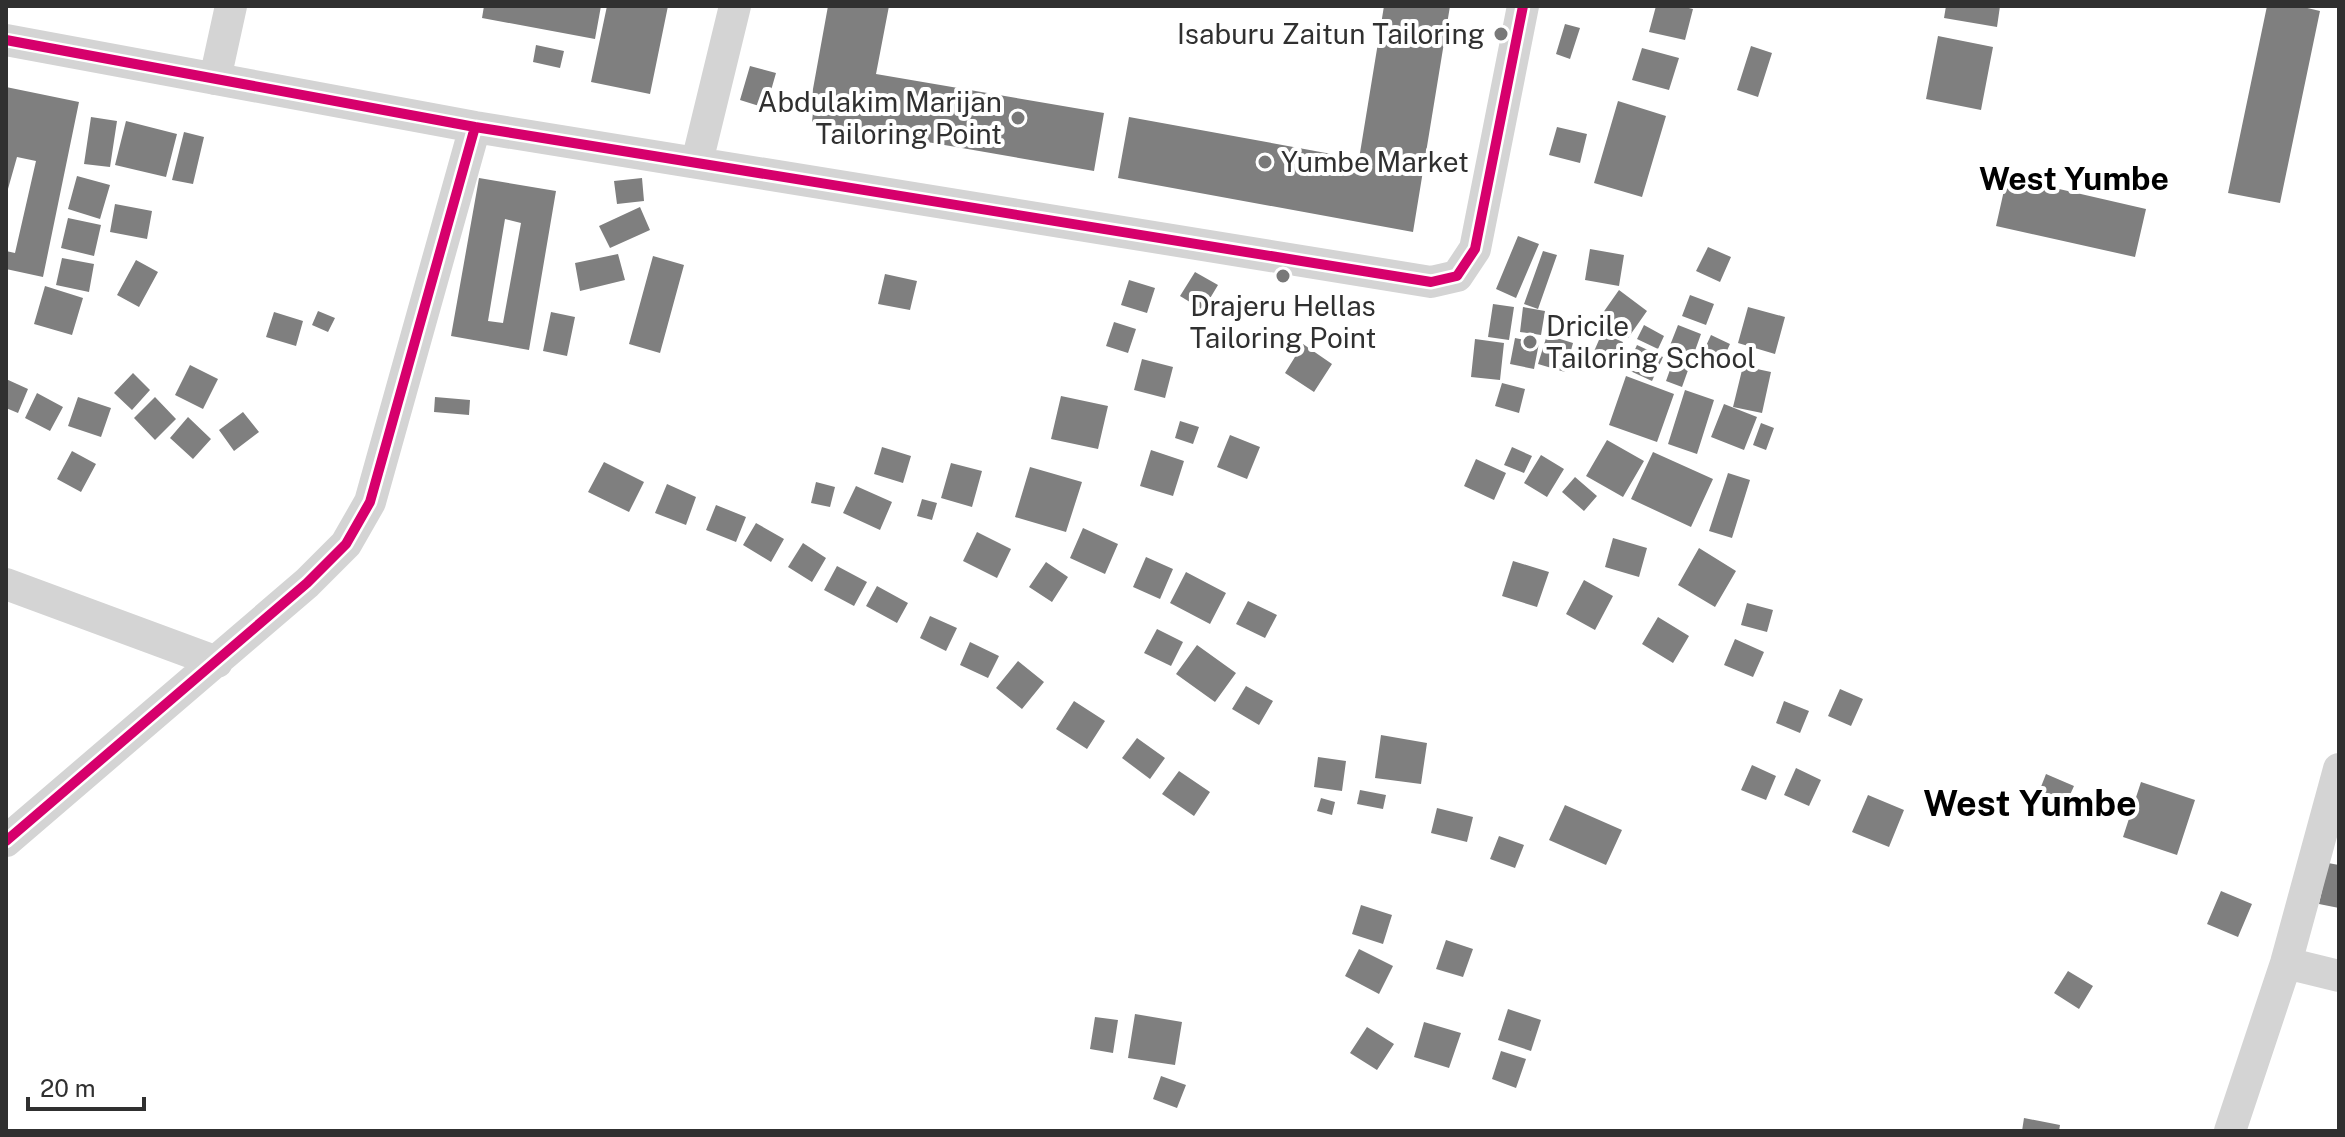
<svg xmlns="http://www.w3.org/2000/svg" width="2345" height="1137" viewBox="0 0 2345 1137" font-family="'Public Sans',sans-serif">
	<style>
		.building { fill: #7f7f7f; fill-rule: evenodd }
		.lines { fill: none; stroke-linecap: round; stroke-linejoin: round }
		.minor { stroke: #d4d4d4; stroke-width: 32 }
		.cycleway-casing { stroke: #fff; stroke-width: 15 }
		.cycleway { stroke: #d6006c; stroke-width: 10 }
		.poi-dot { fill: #787878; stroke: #fff; stroke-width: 3 }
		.labels { text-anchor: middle; stroke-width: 8; stroke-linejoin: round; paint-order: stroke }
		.poi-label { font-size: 28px; fill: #303030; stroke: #fff; text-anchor: end }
		.quarter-label { font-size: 32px; font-weight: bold; fill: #000; stroke: #fff }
		.district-label { font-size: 36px; font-weight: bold; fill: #000; stroke: #fff }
	</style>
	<rect width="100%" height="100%" fill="#fff"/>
	<path class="building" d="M484 6H601L595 39 482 18Z
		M607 6H668L650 94 591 82Z
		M828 6H889L876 74 1104 113 1094 171 812 122 813 112 809 111Z
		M1384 6H1450L1413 232 1118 178 1129 117 1359 159Z
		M1656 6H1680L1693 9 1685 40 1649 32Z
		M1946 6H2000L1997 27 1944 18Z
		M2267 6H2299L2320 11 2280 203 2228 193Z
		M1565 24 1580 28 1570 59 1556 54Z
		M1938 36 1993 47 1981 110 1926 99Z
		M536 45 564 51 560 68 533 62Z
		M1751 46 1772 53 1758 97 1737 90Z
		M1642 48 1679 58 1669 90 1632 80Z
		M750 66 776 73 766 108 740 100Z
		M6 87 79 102 43 277 6 269V251L15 253 36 161 17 157 6 196Z
		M1618 101 1666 116 1642 197 1594 183Z
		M91 117 117 121 110 167 84 164Z
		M126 121 177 134 166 177 115 165Z
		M1557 127 1587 134 1580 163 1549 155Z
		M184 132 204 137 193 184 172 180Z
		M77 176 110 185 100 219 68 209Z
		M2007 177 2146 209 2135 257 1996 226Z
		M479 178 556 191 529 350 451 336ZM505 219 521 223 503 323 488 321Z
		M642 178 644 201 617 204 614 181Z
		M115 204 152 211 147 239 110 232Z
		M640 207 650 230 610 248 599 226Z
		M68 218 101 225 94 256 61 248Z
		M1518 236 1539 244 1516 298 1496 289Z
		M1708 247 1731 257 1720 282 1696 271Z
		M1590 249 1624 255 1619 286 1585 280Z
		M1543 251 1557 255 1538 309 1524 304Z
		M618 254 625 280 580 291 575 263Z
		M653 256 684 265 660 353 629 344Z
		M62 258 94 264 89 292 56 285Z
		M136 260 158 272 139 307 117 295Z
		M1195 272 1218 285 1203 310 1180 296Z
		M885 274 917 281 910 310 878 304Z
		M1129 280 1155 288 1147 313 1121 305Z
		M45 286 83 298 72 335 34 324Z
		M1619 290 1647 311 1628 338 1600 317Z
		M1690 295 1714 304 1706 325 1682 316Z
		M1493 304 1514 307 1509 340 1488 337Z
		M1523 307 1545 311 1541 335 1520 332Z
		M1748 307 1785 317 1775 354 1738 343Z
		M318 311 335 318 328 332 312 325Z
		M274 312 303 321 296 346 266 337Z
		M551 312 575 317 567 356 543 351Z
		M1114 322 1136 329 1128 353 1106 346Z
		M1644 325 1664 336 1658 349 1637 339Z
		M1678 325 1701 334 1682 387 1666 381 1675 356 1667 353Z
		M1602 333 1623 342 1613 366 1592 356Z
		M1547 335 1573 343 1565 372 1538 364Z
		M1711 335 1730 344 1719 368 1700 359Z
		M1515 338 1539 343 1534 369 1510 364Z
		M1475 339 1504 343 1500 380 1471 377Z
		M1303 344 1332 364 1314 392 1285 373Z
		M1637 345 1663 357 1652 381 1626 369Z
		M1142 359 1173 367 1165 398 1134 390Z
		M190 365 218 379 203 409 175 395Z
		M1743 366 1771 372 1762 413 1733 407Z
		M133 373 150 390 132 410 114 393Z
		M1626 376 1674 394 1657 442 1609 425Z
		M6 379 28 389 18 413 6 408Z
		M1502 383 1525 389 1519 413 1495 406Z
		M1685 390 1714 400 1697 454 1668 444Z
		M37 393 63 407 50 431 25 418Z
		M1061 396 1108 406 1098 449 1051 439Z
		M78 397 111 408 101 437 68 426Z
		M155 397 176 419 155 440 134 418Z
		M435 397 470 400 469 415 434 412Z
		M1724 404 1757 417 1744 450 1711 437Z
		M243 412 259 432 234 451 219 430Z
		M188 417 211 439 193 459 170 438Z
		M1180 421 1199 427 1193 444 1175 438Z
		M1761 423 1774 428 1766 450 1753 445Z
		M1230 435 1260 447 1247 479 1217 467Z
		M1607 440 1644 461 1623 497 1586 476Z
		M882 447 911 456 903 483 874 474Z
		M1512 447 1532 456 1524 473 1504 465Z
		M1151 450 1184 461 1173 496 1140 486Z
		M72 451 96 464 81 492 57 479Z
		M1653 452 1713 479 1691 527 1631 499Z
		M1541 455 1564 469 1547 497 1524 483Z
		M1476 459 1506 473 1494 500 1464 486Z
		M604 462 644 482 629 512 588 492Z
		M951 463 982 471 972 507 941 498Z
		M1030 467 1082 482 1066 532 1015 517Z
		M1728 473 1750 480 1732 538 1709 531Z
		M1575 477 1597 496 1584 511 1562 492Z
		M816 482 835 487 830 507 811 503Z
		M667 484 696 497 686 525 655 513Z
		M856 486 892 502 880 530 843 513Z
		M922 499 937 503 932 520 917 516Z
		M716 505 746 517 736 542 706 530Z
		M756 523 784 539 771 562 743 545Z
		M1083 528 1118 544 1105 574 1070 558Z
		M977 532 1011 549 997 578 963 561Z
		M1613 538 1647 548 1639 577 1605 567Z
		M803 543 826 558 812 582 788 567Z
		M1699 548 1736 571 1715 607 1678 585Z
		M1146 557 1173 569 1160 599 1133 587Z
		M1513 561 1549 572 1537 607 1502 596Z
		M1046 562 1068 577 1052 602 1029 587Z
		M837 566 867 582 854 606 824 590Z
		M1186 572 1226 593 1210 624 1170 603Z
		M1584 580 1613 596 1595 630 1566 614Z
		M877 586 908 603 897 623 866 606Z
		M1248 601 1277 615 1265 638 1236 624Z
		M1747 603 1773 610 1767 632 1741 625Z
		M930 616 957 628 946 651 920 638Z
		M1658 617 1689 636 1673 663 1642 644Z
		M1157 629 1183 642 1171 666 1144 653Z
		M1735 639 1764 652 1753 677 1724 665Z
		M970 642 999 656 988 678 960 665Z
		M1197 645 1236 673 1215 702 1176 674Z
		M1018 661 1044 682 1022 709 996 688Z
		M1246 686 1273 701 1259 725 1232 709Z
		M1840 689 1863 699 1851 726 1828 716Z
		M1074 701 1105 721 1087 749 1056 729Z
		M1784 701 1809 711 1800 733 1776 723Z
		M1381 735 1427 743 1421 784 1375 778Z
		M1137 738 1165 758 1150 779 1122 758Z
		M1318 757 1346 761 1342 791 1314 787Z
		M1752 765 1776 776 1766 800 1741 790Z
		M1796 768 1821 780 1809 806 1784 795Z
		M1179 771 1210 792 1194 816 1162 794Z
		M2046 774 2074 786 2064 808 2037 797Z
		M2141 782 2195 800 2177 855 2123 837Z
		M1360 790 1386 795 1383 809 1357 804Z
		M1868 795 1904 810 1889 847 1852 832Z
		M1321 798 1335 802 1332 815 1317 811Z
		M1565 805 1622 830 1606 865 1549 840Z
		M1437 808 1473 817 1467 842 1431 833Z
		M1499 836 1524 845 1515 868 1490 859Z
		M2328 863 2339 865V908L2319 904Z
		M2221 891 2252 904 2238 937 2207 924Z
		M1361 905 1392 915 1383 944 1352 934Z
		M1446 940 1473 949 1463 977 1436 969Z
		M1359 949 1393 966 1379 994 1345 976Z
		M2068 971 2093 986 2079 1009 2054 993Z
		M1508 1009 1541 1020 1531 1051 1498 1040Z
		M1135 1014 1182 1022 1175 1065 1128 1058Z
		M1095 1017 1118 1020 1113 1053 1090 1049Z
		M1424 1022 1461 1033 1449 1068 1414 1057Z
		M1367 1027 1394 1044 1377 1070 1350 1053Z
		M1501 1051 1526 1059 1516 1088 1492 1079Z
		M1161 1076 1186 1085 1177 1108 1153 1099Z
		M2024 1118 2060 1125 2059 1131H2022Z"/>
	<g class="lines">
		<path class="minor" d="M6 40 475 127 1431 282 1457 276 1475 249 1523 6
			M215 79 231 6
			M697 162 735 6
			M6 584 217 662
			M6 841 307 583 346 544 370 502 475 127
			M2286 963 2339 976
			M2230 1131 2286 963 2339 769"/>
		<defs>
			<path id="cycleway" d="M6 40 475 127 1431 282 1457 276 1475 249 1523 6
				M6 841 307 583 346 544 370 502 475 127"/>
		</defs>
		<use href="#cycleway" class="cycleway-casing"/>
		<use href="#cycleway" class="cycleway"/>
	</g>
	<g class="poi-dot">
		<circle cx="1501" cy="34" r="8"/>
		<circle cx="1018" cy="118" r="8"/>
		<circle cx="1265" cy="162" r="8"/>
		<circle cx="1283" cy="276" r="8"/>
		<circle cx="1530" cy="342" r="8"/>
	</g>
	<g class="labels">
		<g class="poi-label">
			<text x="1485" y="44">Isaburu Zaitun Tailoring</text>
			<text x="1002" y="112">Abdulakim Marijan<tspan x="1002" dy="32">Tailoring Point</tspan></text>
			<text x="1281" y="172" text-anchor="start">Yumbe Market</text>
			<text x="1283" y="316" text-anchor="middle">Drajeru Hellas<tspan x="1283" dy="32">Tailoring Point</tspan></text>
			<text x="1546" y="336" text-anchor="start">Dricile<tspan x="1546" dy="32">Tailoring School</tspan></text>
		</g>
		<g class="quarter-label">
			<text x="2074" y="190">West Yumbe</text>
		</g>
		<g class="district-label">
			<text x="2030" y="816">West Yumbe</text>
		</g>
	</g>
	<rect width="2345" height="1137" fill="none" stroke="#303030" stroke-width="16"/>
	<path d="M28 1097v12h116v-12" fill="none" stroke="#303030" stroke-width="4"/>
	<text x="40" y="1097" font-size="24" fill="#303030" stroke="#ffffff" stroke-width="6" paint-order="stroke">20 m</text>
</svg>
